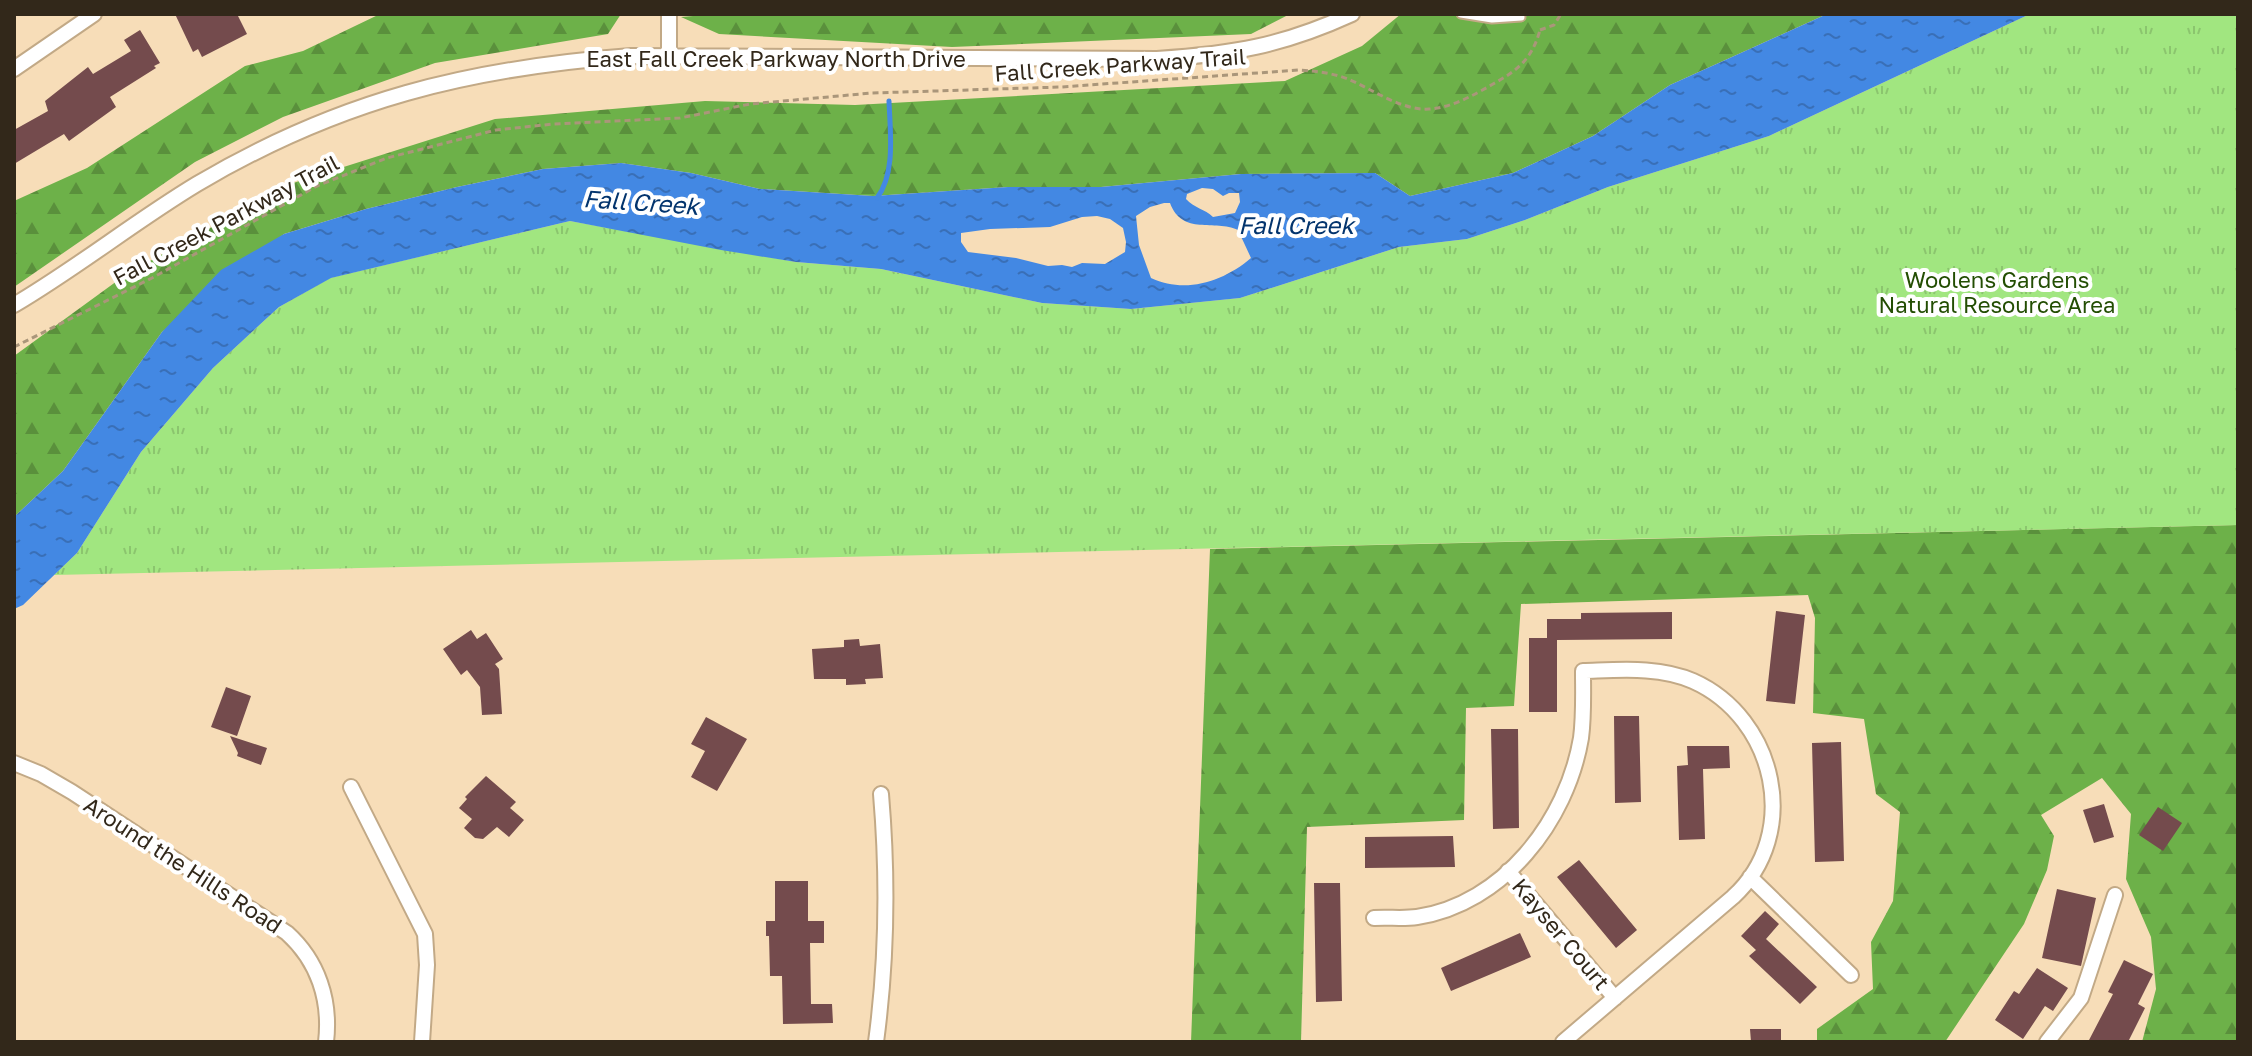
<svg xmlns="http://www.w3.org/2000/svg" width="2252" height="1056" viewBox="0 0 2252 1056" font-family="'Golos Text',sans-serif">
	<style>
		.forest { fill: url(#forest-firs) }
		.park { fill: url(#park-tufts) }
		.water { fill: url(#water-ripples); fill-rule: evenodd }
		.lines { fill: none; stroke-linecap: round; stroke-linejoin: round }
		.stream { stroke: #4388e3; stroke-width: 5 }
		.building { fill: #744b4d }
		.service-casing { stroke: #c2a986; stroke-width: 11 }
		.minor-casing { stroke: #c2a986; stroke-width: 18 }
		.path { stroke: #aa967a; stroke-width: 3; stroke-dasharray: 6 4; stroke-linecap: butt }
		.service { stroke: #fff; stroke-width: 7 }
		.minor { stroke: #fff; stroke-width: 14 }
		.labels { text-anchor: middle; stroke-width: 8; stroke-linejoin: round; paint-order: stroke }
		.street-label { font-size: 22px; fill: #32281a; stroke: #fff }
		.park-label { font-size: 22px; fill: #234e03; stroke: #fff }
		.water-label { font-size: 24px; font-style: italic; fill: #03346d; stroke: #fff }
	</style>
	<defs>
		<pattern id="forest-firs" width="22" height="20" patternUnits="userSpaceOnUse" patternTransform="scale(2)"><rect width="22" height="20" fill="#6db149"/><path d="M5 1l3.5 6h-7zM16 11l3.5 6h-7z" fill="#5a903c"/></pattern>
		<pattern id="park-tufts" width="24" height="20" patternUnits="userSpaceOnUse" patternTransform="scale(2)"><rect width="24" height="20" fill="#a1e680"/><path d="M3 7l-1-3M5 7V3M7 7l1-3M15 17l-1-3M17 17v-4M19 17l1-3" fill="none" stroke="#8bc56e"/></pattern>
		<pattern id="water-ripples" width="26" height="14" patternUnits="userSpaceOnUse" patternTransform="scale(2)"><rect width="26" height="14" fill="#4388e3"/><path d="M2 4q2-2 4 0t4 0M15 11q2-2 4 0t4 0" fill="none" stroke="#396fb7"/></pattern>
	</defs>
	<rect width="100%" height="100%" fill="#f7ddb8"/>
	<path class="forest" d="M380 14H621L608 34 435 63 283 117 195 162 14 287V201L87 168 245 66 303 51Z
		M717 14H1290L1251 34 952 47 719 34 681 17Z
		M1401 14H1827L1670 85 1593 136 1513 173 1410 196 1375 173 1241 174 1101 187H1008L873 196 760 189 691 173 621 163 543 169 457 187 366 209 284 234 162 332 63 471 14 517V356L128 273 290 184 495 119 705 101 855 105 1285 81 1362 46Z
		M2238 525V1042H2142L2156 989 2151 937 2126 879 2131 814 2102 778 2041 815 2054 836 2047 870 2024 924 1945 1042H1817V1029L1873 989 1871 942 1893 901 1900 812 1876 794 1864 719 1813 713 1815 618 1808 595 1521 604 1514 706 1466 708 1464 820 1307 827 1301 1042H1191L1210 549Z"/>
	<path class="park" d="M2030 14H2238V525L54 575 77 553 141 452 213 368 279 307 330 278 570 221 796 262 881 269 1042 303 1131 309 1240 298 1399 247 1467 239 1525 220 1608 187 1769 136Z"/>
	<path class="water" d="M1827 14H2030L1769 136 1608 187 1525 220 1467 239 1399 247 1240 298 1131 309 1042 303 881 269 796 262 721 250 570 221 331 278 279 307 213 368 141 452 77 553 23 605 14 609V517L63 471 162 332 221 270 284 234 366 209 457 187 543 169 621 163 691 173 760 189 873 196 1008 187H1101L1241 174 1375 173 1410 196 1513 173 1593 136 1670 85ZM1202 188 1213 189 1223 196 1229 193H1239L1240 202 1235 213 1213 217C1205 209 1194 208 1186 199L1187 194ZM1164 203H1170C1182 236 1215 219 1238 230L1251 258C1223 282 1185 294 1151 278L1139 245 1136 216 1150 207ZM1097 216 1110 219 1123 228 1126 242 1125 252 1105 264 1082 263 1072 267 1062 265 1048 266 1016 258 968 252 961 242V233L990 229 1050 227 1082 217Z"/>
	<g class="lines">
		<path class="stream" d="M877 198C896 173 890 131 889 101"/>
	</g>
	<path class="building" d="M175 14H237L247 34 202 57 198 49 193 52Z
		M140 30 160 63 154 66 156 68 110 97 116 107 69 141 64 134 14 164V130L48 111 45 101 88 67 93 74 131 51 124 40Z
		M1776 611 1805 615 1795 704 1766 701Z
		M1672 612V639L1557 640V712H1529V638H1547V619H1581V613Z
		M471 630 477 639 486 633 503 659 495 664 499 669 502 714 482 715 480 687 467 670 461 675 443 649Z
		M859 639 860 646 880 644 883 678 865 679 866 684 846 685V679H814L812 649 844 647V640Z
		M226 687 251 696 237 736 211 727Z
		M1614 716H1639L1641 802 1615 803Z
		M706 717 747 739 717 791 691 777 705 751 691 744Z
		M1491 729H1518L1519 828 1493 829Z
		M230 736 267 748 261 765 237 756 238 753Z
		M1841 742 1844 861 1815 862 1812 743Z
		M1687 746H1729L1730 768 1703 769 1705 839 1679 840 1677 766 1688 765Z
		M486 776 516 802 510 808 524 820 509 837 497 827 483 839 475 838 464 828 472 819 459 808 467 799 465 797Z
		M2104 804 2114 837 2094 843 2083 810Z
		M2158 807 2182 823 2163 851 2139 835Z
		M1453 836 1455 867 1365 868V837Z
		M1579 860 1637 930 1616 948 1557 877Z
		M775 881H808V921H824V943H810L811 1004H832L833 1023 783 1024 782 976H770L769 936H766V921H775Z
		M1314 883H1340L1342 1001 1316 1002Z
		M2057 889 2096 898 2081 966 2042 958Z
		M1765 911 1779 924 1766 939 1817 987 1800 1004 1749 956 1756 950 1741 936Z
		M1520 933 1531 957 1451 991 1441 968Z
		M2124 960 2153 974 2138 1004 2145 1008 2128 1042H2088L2113 994 2108 992Z
		M2037 968 2068 988 2053 1011 2045 1006 2023 1039 1995 1020 2014 991 2019 994Z
		M1750 1029H1781V1042H1751Z"/>
	<g class="lines">
		<defs>
			<path id="service" d="M1461 14 1492 19 1521 17"/>
			<path id="minor" d="M669 14V57
				M14 69 94 14
				M14 305C77 268 134 222 197 184 339 100 469 68 631 56L1157 59C1233 54 1282 46 1352 14
				M14 763 41 774 72 792 287 933C318 961 331 1000 326 1042
				M351 787 425 934 427 965 422 1042
				M1508 871 1615 998
				M1750 877 1851 975
				M1374 918C1388 917 1403 919 1417 917 1503 904 1567 821 1581 738 1584 716 1583 693 1583 671 1619 670 1659 666 1693 681 1776 718 1802 834 1733 897L1563 1042
				M876 1042C887 960 888 877 881 794
				M2047 1042 2081 998 2115 895"/>
		</defs>
		<use href="#service" class="service-casing"/>
		<use href="#minor" class="minor-casing"/>
		<path class="path" d="M1540 30 1554 25 1561 14
			M14 347 152 278 317 186 387 158 496 130 553 124 680 118 750 104 872 93 1061 87 1299 70C1316 71 1332 73 1348 79 1372 89 1402 111 1429 109 1451 108 1474 95 1493 84 1518 70 1532 59 1540 30"/>
		<use href="#service" class="service"/>
		<use href="#minor" class="minor"/>
	</g>
	<g class="labels">
		<g class="street-label">
			<text x="776" y="67">East Fall Creek Parkway North Drive</text>
			<text transform="translate(1120 65) rotate(-4)" y="8">Fall Creek Parkway Trail</text>
			<text transform="translate(226 220) rotate(-28)" y="8">Fall Creek Parkway Trail</text>
			<text transform="translate(183 865) rotate(33)" y="8">Around the Hills Road</text>
			<text transform="translate(1561 934) rotate(50)" y="8">Kayser Court</text>
		</g>
		<g class="park-label">
			<text x="1997" y="288">Woolens Gardens<tspan x="1997" dy="25">Natural Resource Area</tspan></text>
		</g>
		<g class="water-label">
			<text transform="translate(641 203) rotate(4)" y="8">Fall Creek</text>
			<text x="1296" y="234">Fall Creek</text>
		</g>
	</g>
	<rect width="2252" height="1056" fill="none" stroke="#32281a" stroke-width="32"/>
</svg>
